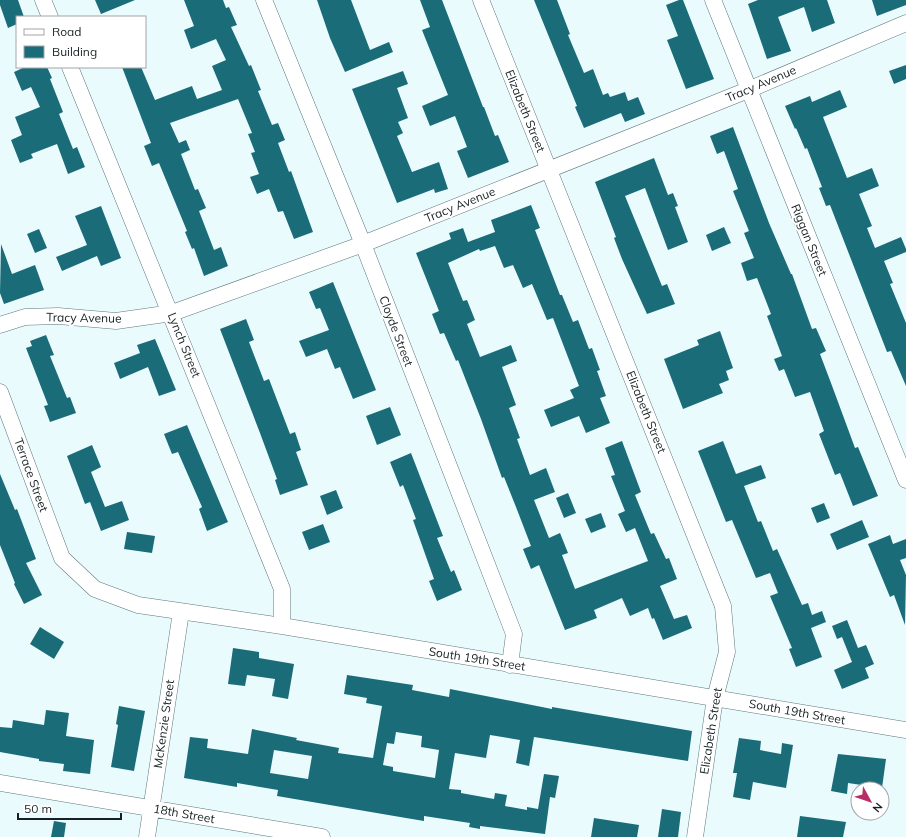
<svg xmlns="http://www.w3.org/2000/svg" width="906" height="837" viewBox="0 0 906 837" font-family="Mulish,sans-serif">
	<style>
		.building { fill: #1a6c79; fill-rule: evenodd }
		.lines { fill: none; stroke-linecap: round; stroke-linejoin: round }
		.street-casing { stroke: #5e777c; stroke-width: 17 }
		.street { stroke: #fff; stroke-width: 16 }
		.labels { text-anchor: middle; stroke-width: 4; stroke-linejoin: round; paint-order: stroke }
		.street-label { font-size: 12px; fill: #172123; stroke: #fff }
	</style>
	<rect width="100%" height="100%" fill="#eafbfe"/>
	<path class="building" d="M0 0H18L24 17H17V24L8 28 0 5Z
		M95 0H135L101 14Z
		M184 0H223L226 8 229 7 237 25 231 27 249 66 251 65 261 90 258 91 272 125 278 123 285 140 278 143 289 172 291 171 313 232 294 239 283 211 278 212 269 189 257 194 250 177 259 174 251 153 255 152 248 134 252 133 238 99 170 123 179 143 186 140 190 150 181 154 195 190 198 189 206 208 199 211 214 250 221 247 228 266 204 276 194 248 192 249 185 232 187 231 159 163 152 166 144 146 151 143 122 67H141L155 100 192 86 197 99 222 90 212 66 226 60 216 39 191 49 184 30 194 26Z
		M317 0H351L370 50 389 42 393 52 345 72 330 38Z
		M420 0H442L483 107H484L495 136 498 135 509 162 468 178 457 151 467 147 455 116 430 126 422 106 448 95 422 30 430 27Z
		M534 0H557L570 34 568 35 584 73 593 69 603 95 608 93 610 97 625 92 628 101 638 97 645 114 625 122 621 113 584 128 575 107 577 106Z
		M679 0H683L714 79 686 89 667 40 678 36 666 5Z
		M758 0H827L835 23 812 32 804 7 778 17 791 51 767 59 748 4Z
		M872 0H906V5L877 16Z
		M906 65V79L894 84 889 71Z
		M25 67H47L52 78 50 79 63 112 59 114 73 149 77 147 85 167 68 174 57 144 31 154 33 158 20 163 11 140 22 135 15 117 40 107 31 87 22 91 14 72Z
		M403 71 408 84 397 88 408 118 398 122 403 133 397 136 412 172 439 162 448 189 435 193 434 189 397 203 352 89Z
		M840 90 847 107 823 117 847 178 872 168 879 186 859 194 872 226 867 228 875 248 901 237 906 249V252L884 261 893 283 890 284 906 323V386L891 351 887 352 830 205 826 206 819 188 822 187 807 148 805 149 796 128 795 129 785 106 810 96 812 102Z
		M733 127 769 223 791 274H792L812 329 816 328 826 351 820 354 831 383 855 448 858 447 878 496 853 506 840 473 835 475 819 434 824 431 810 392 795 397 784 369 779 371 774 359 782 356 767 316 771 314 757 278 747 281 741 263 754 258 744 233 749 231 733 191 738 189 724 151 717 154 710 136Z
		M654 158 668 195 673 193 678 206 675 207 688 242 668 250 645 188 625 196 662 286 667 284 675 304 647 314 622 259 614 238 616 237 595 182Z
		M531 205 540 228 535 230 560 295H562L573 322 578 320 589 349 592 348 600 370 597 371 606 396 600 398 610 423 586 433 579 416 551 427 544 410 574 398 570 390 579 386 553 318 547 320 532 284 523 288 513 265 504 268 495 246 480 251 479 249 448 263 463 301 467 300 475 320 467 324 480 357 511 345 517 361 502 367 516 405 509 408 520 438 517 439 530 475 546 468 555 492 534 500 549 538 560 533 568 553 562 555 575 589 648 561 635 528 626 532 618 514 625 511 611 476 615 475 605 448 622 441 641 492 635 495 651 534 654 533 666 559 669 558 677 579 660 586 674 619 687 615 692 628 663 640 654 618 652 619 648 608 630 616 622 598 594 610 597 618 565 630 539 565 531 569 523 549 531 546 516 507 504 477 502 478 481 419 458 360 456 361 444 333 440 334 432 314 439 311 416 253 451 239 449 233 463 228 468 242 495 232 491 220Z
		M101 206 121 258 101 266 97 256 62 271 56 257 87 245 75 216Z
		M724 227 731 243 712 251 706 235Z
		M39 229 47 248 35 253 27 234Z
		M1 244 12 274 35 265 44 290 4 304 0 293Z
		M333 282 376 390 353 399 340 367 335 369 327 349 306 357 299 341 329 330 320 308 316 309 309 292Z
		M246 319 254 340 249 342 264 381 269 379 290 434 295 432 301 450 296 452 308 485 280 495 275 480 277 479 260 433 220 329Z
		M720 331 733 368 726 371 729 380 719 384 723 393 683 409 664 359 699 345 697 340Z
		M46 335 54 355 50 356 67 398 70 397 76 413 50 422 44 406 48 405 26 348 32 346 30 341Z
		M155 339 176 390 159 396 148 367 120 379 114 363 140 353 137 345Z
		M390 407 401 435 377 445 366 416Z
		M187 425 228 522 207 531 199 509 202 507 178 452 172 454 164 434Z
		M723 441 736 474 761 465 766 478 744 486 758 522 761 521 773 551 777 549 802 605 808 603 812 615 822 611 826 622 811 628 822 657 796 667 789 649 792 648 770 596 778 593 770 573 756 578 732 520 726 522 698 451Z
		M92 445 101 467 91 472 105 507 122 501 129 520 101 531 90 502 85 504 67 456Z
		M411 453 443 536 437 538 451 572 454 570 462 590 437 601 429 581 434 579 413 520 416 519 403 485 400 487 390 462Z
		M0 474 15 510 17 509 36 559 26 563 42 595 24 604 14 584 15 583 0 545Z
		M336 490 343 508 327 515 320 496Z
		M568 493 576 513 564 518 556 498Z
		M824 503 830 518 817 523 811 508Z
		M601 513 606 527 591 533 585 519Z
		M862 520 869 537 837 550 830 534Z
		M323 524 330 542 309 550 302 532Z
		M127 532 155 536 152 553 124 549Z
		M890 535 893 544 906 539V558L900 560 906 575 905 625 894 595 890 597 868 544Z
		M847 620 858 648 866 645 874 664 865 668 869 678 842 689 834 670 852 662 842 637 837 639 832 626Z
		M40 627 64 642 54 659 30 644Z
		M233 648 259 652V658L294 664 288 699 272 696 275 679 247 675 245 686 228 684Z
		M347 675 413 685 412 690 449 697 450 689 552 709V707L692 731 688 761 534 737 529 766 516 763 520 740 490 735 486 758 455 753 449 789 461 790V793L494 799 495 793 507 795 505 806 527 810V807L538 809 544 774 559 776 555 798 550 797 545 834 480 826V829L469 827 470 823 424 816V821L406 818 277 796 278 790 237 783V787L184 778 190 737 208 739 207 748 248 754 252 729 297 738 296 740 339 748 338 753 373 758 382 706 366 703 367 698 344 694ZM396 732 422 736 421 747 439 750 435 778 393 771V767L383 765 387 743 394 744ZM274 750 312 756 308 779 270 773Z
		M119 706 145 711 134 771 111 767 118 725 116 724Z
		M46 710 69 713 66 736 94 740 90 774 63 771 64 764 39 761V759L0 752V727L12 728 13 720 44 725Z
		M739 738 761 741 760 750 781 754 782 743 793 745 786 788 753 782 750 800 733 797 737 773H733Z
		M838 754 886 759 882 788 848 783 847 794 831 791Z
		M662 809 681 812 678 837H658Z
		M800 816 846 822 843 837H797Z
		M594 818 639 825 637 837H591Z
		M54 821 66 823 64 837H51Z"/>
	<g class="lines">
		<defs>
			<path id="street" d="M43 0 50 17
				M264 0 363 244 514 634 510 665
				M481 0 723 606 727 652 715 698 695 837
				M713 0 906 480
				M70 67 282 589V626
				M0 325 25 317 58 316 116 321 172 313 363 244 748 90 906 23
				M0 392 62 558 95 589 138 605 282 626 906 730
				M0 783 322 837
				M147 837 181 612"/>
		</defs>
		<use href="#street" class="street-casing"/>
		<use href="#street" class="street"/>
	</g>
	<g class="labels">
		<g class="street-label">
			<text transform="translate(761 84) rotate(-23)" y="4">Tracy Avenue</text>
			<text transform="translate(525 111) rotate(68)" y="4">Elizabeth Street</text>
			<text transform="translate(460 205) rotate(-22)" y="4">Tracy Avenue</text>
			<text transform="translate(809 240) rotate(68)" y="4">Riggan Street</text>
			<text transform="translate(84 318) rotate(1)" y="4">Tracy Avenue</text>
			<text transform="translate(396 331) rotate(69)" y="4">Cloyde Street</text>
			<text transform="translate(184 345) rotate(68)" y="4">Lynch Street</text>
			<text transform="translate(646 412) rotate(68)" y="4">Elizabeth Street</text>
			<text transform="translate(31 475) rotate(70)" y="4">Terrace Street</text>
			<text transform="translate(477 659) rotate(9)" y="4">South 19th Street</text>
			<text transform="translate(797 712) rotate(10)" y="4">South 19th Street</text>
			<text transform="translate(164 724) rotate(-82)" y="4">McKenzie Street</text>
			<text transform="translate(711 731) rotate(-81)" y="4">Elizabeth Street</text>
			<text transform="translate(184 814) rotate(10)" y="4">18th Street</text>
		</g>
	</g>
	<rect x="16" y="16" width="130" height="52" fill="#ffffff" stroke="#a2a6a7"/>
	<rect x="24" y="29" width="20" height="6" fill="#ffffff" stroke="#a2a6a7"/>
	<text x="52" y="36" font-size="12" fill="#172123">Road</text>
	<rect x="24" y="46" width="20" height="12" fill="#1a6c79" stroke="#a2a6a7"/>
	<text x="52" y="56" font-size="12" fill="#172123">Building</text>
	<g transform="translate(870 801) rotate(130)"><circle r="19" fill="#ffffff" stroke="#a2a6a7"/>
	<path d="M0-3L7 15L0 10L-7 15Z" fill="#b92e66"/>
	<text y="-6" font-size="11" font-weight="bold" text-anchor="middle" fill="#172123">N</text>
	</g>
	<path d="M18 813v6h103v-6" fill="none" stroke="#172123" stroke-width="2"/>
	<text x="24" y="813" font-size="12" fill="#172123" stroke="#ffffff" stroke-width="3" paint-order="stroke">50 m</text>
</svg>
